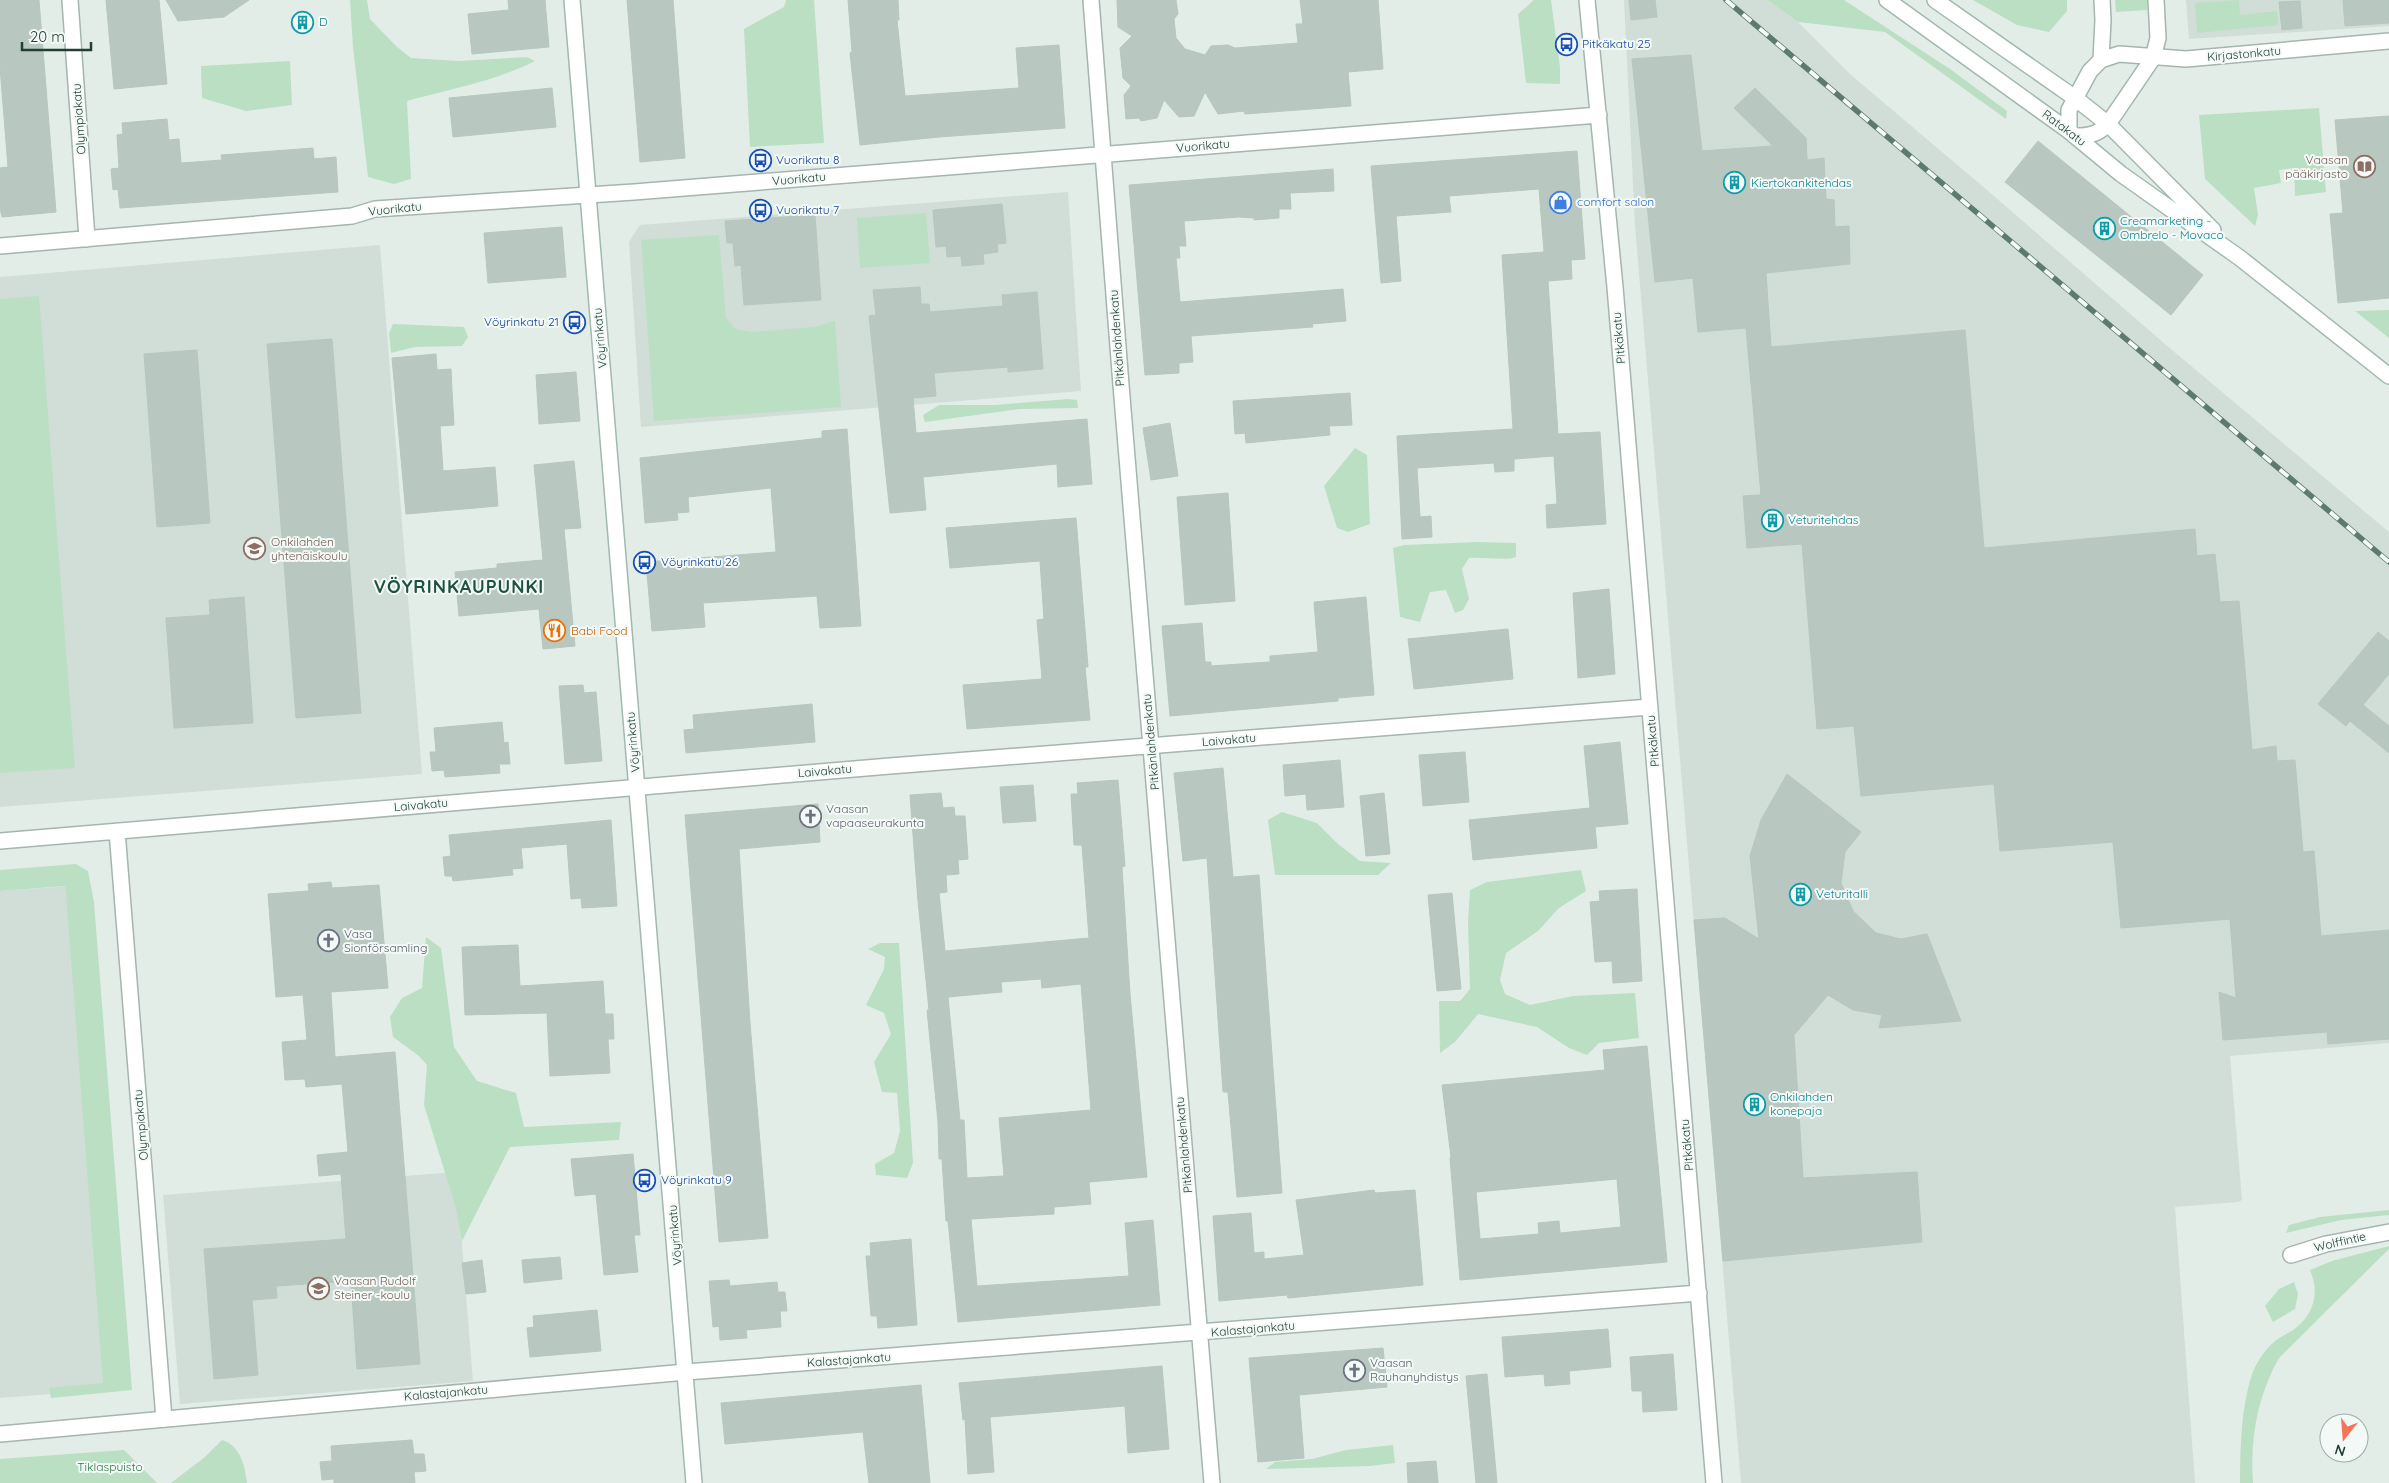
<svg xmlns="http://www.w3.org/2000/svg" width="2389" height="1483" viewBox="0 0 2389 1483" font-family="Quicksand,sans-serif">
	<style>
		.built { fill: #d1ddd7 }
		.green { fill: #bbdfc3 }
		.building { fill: #b8c8c1; stroke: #b5c7be; fill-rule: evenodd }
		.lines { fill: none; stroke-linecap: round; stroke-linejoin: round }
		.minor-casing { stroke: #a5b5af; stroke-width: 18 }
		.tertiary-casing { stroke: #a5b5af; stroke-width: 18 }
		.secondary-casing { stroke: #a1b9af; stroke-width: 18 }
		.minor { stroke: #fff; stroke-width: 15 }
		.tertiary { stroke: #fff; stroke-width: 15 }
		.secondary { stroke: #fff; stroke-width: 15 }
		.rail-casing { stroke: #5d7a70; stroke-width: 5.5 }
		.rail { stroke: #f3f9f6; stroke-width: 4; stroke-dasharray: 11; stroke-linecap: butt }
		.labels { text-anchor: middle; stroke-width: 4; stroke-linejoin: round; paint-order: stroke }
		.culture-label { font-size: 12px; fill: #0d838f; stroke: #f3f9f6; text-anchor: start }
		.transit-label { font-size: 12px; fill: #164399; stroke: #f3f9f6; text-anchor: start }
		.street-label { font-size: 12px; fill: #223f35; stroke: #f3f9f6 }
		.education-label { font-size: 12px; fill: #785e54; stroke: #f3f9f6; text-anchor: start }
		.shop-label { font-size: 12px; fill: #366cbe; stroke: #f3f9f6; text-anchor: start }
		.food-label { font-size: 12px; fill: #c56008; stroke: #f3f9f6; text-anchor: start }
		.worship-label { font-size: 12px; fill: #5b616d; stroke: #f3f9f6; text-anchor: start }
		.park-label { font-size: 12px; fill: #2b7744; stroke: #f3f9f6 }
		.district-label { font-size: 18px; font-weight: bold; letter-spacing: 1px; fill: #1d5242; stroke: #f3f9f6 }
	</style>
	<rect width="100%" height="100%" fill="#e3ede8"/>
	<path class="built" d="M1624 0H1767L1798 22 1851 75 1987 190 2165 344 2389 532V1043L2230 1056 2242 1200 2238 1202 2175 1207 2195 1483H1741L1635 226Z
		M2186 0H2389V26L2189 39Z
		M1068 192 1081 391 641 427 629 242 640 225Z
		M380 245 422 774 0 807V277Z
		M85 885 127 1388 0 1398V891Z
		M456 1172 473 1381 180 1404 163 1195Z"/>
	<path class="green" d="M350 0H367L370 19 396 46 411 58 459 61 527 57 535 61C496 81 450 89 407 101L411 179 394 184 368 177 353 47Z
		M786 0H814L824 143 750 147 744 29 784 7Z
		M1534 0H1551L1560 67V84L1526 83 1518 14Z
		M1767 0H1844L1950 69 2007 111 2006 119 1885 32 1798 22Z
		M1973 0H2067V11L2049 32 2017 25Z
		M2115 0H2147V10L2116 12Z
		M2239 0 2240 15 2277 11 2278 25 2197 33 2195 3Z
		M290 61 292 105 246 111 202 98 201 66Z
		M2319 108 2326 192 2295 196 2294 168 2279 170 2281 183 2254 188 2258 215 2255 226 2205 179 2199 115Z
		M926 213 930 263 860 268 857 218Z
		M719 235 726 318 736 329 751 332 815 327 835 321 841 407 654 421 641 240Z
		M39 296 75 768 0 773V299Z
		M2389 310V338L2355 311Z
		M393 324 464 327 468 337 462 346 415 347 391 353 389 333Z
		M1068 399 1077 400 1078 408 1019 409 925 422 923 415 939 405H995Z
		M1355 448 1367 455 1370 524 1348 532 1337 528 1324 486Z
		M1478 542 1516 543V557C1507 561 1482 557 1469 558L1462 569 1469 599 1463 610 1455 613 1446 590 1430 592 1420 622 1400 617 1393 548 1404 545Z
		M1282 812 1317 823 1338 844 1360 861 1391 863 1378 875H1275L1268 820Z
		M76 864 88 871 94 902 132 1390 51 1398 49 1388 103 1383 66 892 65 886 0 891V870Z
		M1581 870 1586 891 1559 908 1538 931 1506 953 1500 980 1505 994 1530 1005 1573 996 1635 993 1639 1038 1599 1043 1587 1055 1569 1048 1537 1027 1478 1014 1455 1042 1440 1053 1439 1001H1460L1470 989 1468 923 1470 890 1487 882Z
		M426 937 441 948 454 1047 477 1081 516 1093 524 1127 621 1122 619 1140 510 1147 462 1241 456 1208 424 1105 427 1065 419 1056 393 1037 390 1017 402 998 422 988Z
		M880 943H899L913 1163 907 1178 876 1175 875 1164 894 1153 900 1131 897 1093 882 1092 874 1062 891 1034 884 1013 866 1005 884 969 885 957 868 949Z
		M2389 1210V1215L2341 1220 2286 1233 2289 1225 2320 1217Z
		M2389 1246V1249L2279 1358C2257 1397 2250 1439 2253 1483H2240C2240 1449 2241 1410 2251 1377 2255 1365 2264 1350 2274 1342 2279 1337 2287 1334 2293 1330 2314 1315 2320 1293 2310 1270L2332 1261Z
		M2294 1282 2298 1294 2295 1309 2273 1322 2265 1306 2279 1289Z
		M222 1440C241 1446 245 1466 247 1483H171L205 1457Z
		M1393 1445 1395 1463 1370 1466 1266 1469 1275 1462 1312 1459 1346 1450Z
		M124 1450 157 1483H0V1459Z"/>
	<path class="building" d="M0 0H39L56 212 2 217 0 208V168L8 167 0 67Z
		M106 0H159L167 84 114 89Z
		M166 0H249L224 17 178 21Z
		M508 0H545L549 47 472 54 468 14 509 10Z
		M627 0H673L685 158 640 162Z
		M848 0H898L899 20H897L905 96 1019 88 1016 48 1059 45 1065 128 939 137 860 145 850 53 852 52Z
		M1117 0H1176L1178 14 1174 19 1176 38 1185 49 1205 55 1211 46 1228 45 1235 48 1298 43 1296 24H1303L1300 0H1378L1383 69 1348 72 1351 106 1245 114 1244 111 1218 114 1205 92 1194 116 1179 117 1164 100 1157 118 1141 121 1139 118 1126 119 1124 95 1131 86 1123 78 1120 48 1132 36 1118 27Z
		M1629 0H1655L1657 17 1631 20Z
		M2343 0H2389V23L2345 26Z
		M2300 1 2302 28 2282 30 2279 2Z
		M1691 55 1702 151 1773 146 1734 108 1755 88 1806 138 1807 160 1824 158 1826 199 1834 200 1835 227 1849 226 1850 264 1766 273 1771 347 1965 330 1984 548 2195 529 2197 556 2215 554 2220 602 2239 601 2252 750 2276 746 2277 761 2295 760 2303 852 2314 851 2321 936 2389 930V1039L2328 1044 2327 1032 2223 1040 2219 992 2236 998 2230 919 2121 928 2113 842 2000 851 1994 784 1861 796 1854 726 1817 729 1802 544 1747 548 1743 496 1761 495 1746 328 1698 332 1693 278 1655 282 1632 59Z
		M552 88 556 127 453 137 449 98Z
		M2389 116V298L2338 303 2330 214 2343 213 2335 120Z
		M167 119 169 140 179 139 181 163 222 160 221 155 313 148 314 159 336 157 338 192 120 208 118 189 113 190 111 169 119 168 117 135 123 134 122 123Z
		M2038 141 2203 275 2171 315 2005 182Z
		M1577 151 1585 259 1571 260 1572 279 1548 281 1558 434 1600 432 1606 524 1547 528 1546 505 1557 504 1554 456 1514 459V471L1495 472 1494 463 1417 468 1420 517 1431 516 1432 537 1402 539 1397 436 1513 429 1502 255 1544 252 1539 189 1449 196 1451 212 1396 216 1401 281 1381 283 1371 166Z
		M1333 169 1334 191 1290 193 1291 209H1279V218L1254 220V218L1239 217 1184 221 1186 246H1179L1180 258H1176L1180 302 1343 289 1346 321 1312 324 1313 327 1191 336 1193 362 1179 363V373L1145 375 1129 185Z
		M1002 204 1006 243 997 244 998 252 983 254 984 264 962 266 961 256 947 257 946 246 936 247 933 210Z
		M815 215 821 300 744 305 741 265 735 266 733 243H727L725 221Z
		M562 227 566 277 488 283 484 233Z
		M920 287 921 304H929L930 312 1003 306 1002 295 1037 292 1043 369 1008 372V367L934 373 936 396 913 398 916 433 1087 419 1092 484 1058 487 1057 464 923 477 926 510 890 513 869 316 876 315 873 290Z
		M332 339 361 713 296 718 267 344Z
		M197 350 210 523 157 527 144 354Z
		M436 354 437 370 451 369 452 391 454 425 440 426 443 471 495 467 498 506 406 514 392 358Z
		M576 372 580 421 539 424 536 375Z
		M1350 393 1352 425 1329 426 1330 435 1246 443 1245 433 1235 434 1233 401Z
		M1170 423 1178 476 1151 480 1143 428Z
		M847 429 861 626 820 628 817 596 703 603 705 627 652 631 646 562 776 552 771 488 688 497 689 512 677 513 678 520 645 523 640 458 822 438V431Z
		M574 461 581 528 564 529 575 646 543 649 539 609 459 616 455 572 497 568V564L543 560 534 465Z
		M1228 493 1235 601 1185 605 1177 497Z
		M1076 518 1088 667H1085L1090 720 967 729 963 685 1042 679 1037 620 1044 619 1040 561 950 568 946 528Z
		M1609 589 1615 674 1578 678 1573 593Z
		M244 597 253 723 174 728 166 618 210 615 209 600Z
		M1366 597 1374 695 1338 698V701L1170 716 1162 626 1202 623 1205 662H1211V666L1270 662V656L1318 652 1314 602Z
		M1508 629 1513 679 1414 689 1408 639Z
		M2378 632 2389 641V674L2363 705 2389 726V753L2350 721 2346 726 2318 704Z
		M583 685 584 693 596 692 602 761 565 764 559 686Z
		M812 704 815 742 686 753 684 730 694 729 693 715Z
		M502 722 504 743 508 742 510 764H499L500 773 445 777 444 770 432 771 430 752H436L434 728Z
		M1620 742 1628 824 1595 827 1597 848 1473 860 1469 820 1590 808 1584 746Z
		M1465 752 1469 802 1423 806 1419 755Z
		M1340 760 1344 807 1307 810 1306 794 1285 796 1283 765Z
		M1223 768 1233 877 1259 875 1282 1193 1237 1197 1228 1092H1223L1207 858 1183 861 1174 773Z
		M1787 774 1861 832 1845 852 1841 883 1853 911 1876 933 1901 939 1927 934 1961 1021 1879 1028 1882 1015 1853 1010 1828 995 1794 1035 1803 1178 1917 1172 1922 1242 1723 1261 1694 920 1725 918 1759 939 1750 856 1761 820Z
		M1118 780 1125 866 1122 867 1130 994 1147 1177 1089 1182 1091 1204 1054 1207V1214L971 1219 977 1286 1129 1276 1125 1223 1153 1220 1160 1305 958 1322 948 1221H946L942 1159H939L938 1122 927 1010H929L918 901 910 795 941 793 943 808 954 807 955 816H965L968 859 958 860 959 874 946 875 947 892 939 893 945 951 1089 938 1082 845H1074L1071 794H1078L1077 783ZM1041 979 1042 988 1081 984 1091 1110 999 1118 1004 1176 967 1178 964 1120H960L948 997 1002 992 1001 982Z
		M1033 785 1036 821 1003 823 1000 787Z
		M1384 793 1390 854 1366 856 1360 796Z
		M818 804 820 842 739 849 750 1023 768 1238 719 1242 685 815Z
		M611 820 617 906 582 908 581 898 571 899 567 844 521 848 523 868 512 869 513 875 453 881 452 876H445L443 857 451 856 449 835Z
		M331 882 332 888 379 885 388 988 331 992 335 1057 395 1052 420 1364 357 1369 351 1281 276 1286 277 1298 252 1300 258 1375 214 1379 204 1249 346 1239 341 1174 319 1176 317 1155 348 1152 342 1084 306 1087 305 1079 285 1080 282 1042 307 1040 303 995 276 997 268 894 309 891 308 884Z
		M1637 889 1642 981 1613 983 1612 961 1595 962 1590 902 1600 901 1599 891Z
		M1452 893 1461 989 1437 991 1428 895Z
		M518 945 520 986 603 981 605 1014H613L614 1039H608L610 1073 550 1076 547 1013 465 1015 462 947Z
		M1647 1046 1667 1262 1460 1280 1450 1158 1451 1157 1442 1085 1605 1070 1603 1050ZM1617 1179 1621 1227 1560 1233 1559 1221 1538 1223 1539 1234 1480 1239 1476 1192Z
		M633 1154 640 1235H634L638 1272 604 1275 596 1194 575 1196 571 1159Z
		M1374 1190 1375 1193 1415 1190 1423 1285 1288 1298 1287 1295 1219 1301 1213 1216 1251 1213 1254 1253 1264 1252V1259L1304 1255 1296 1200Z
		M911 1239 917 1325 878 1328 877 1316H871L866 1256H871L870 1243Z
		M560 1257 562 1279 524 1283 522 1260Z
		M482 1260 486 1292 466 1294 462 1263Z
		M729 1280 730 1286 777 1282 778 1292H785L787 1311H780L781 1327 746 1330 747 1338 720 1340 719 1326 713 1327 709 1281Z
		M597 1310 601 1351 530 1357 527 1328 534 1327 533 1316Z
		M1608 1329 1611 1367 1569 1371 1570 1384 1545 1386 1544 1374 1505 1377 1502 1337Z
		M1383 1348 1387 1387 1299 1395 1304 1458 1258 1462 1249 1358Z
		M1673 1354 1677 1410 1643 1412 1642 1391H1632L1630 1357Z
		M1162 1366 1169 1449 1128 1453 1125 1406 990 1417 994 1472 968 1474 965 1419 963 1420 959 1383Z
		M1487 1374 1497 1483H1476L1466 1376Z
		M921 1385 930 1483H869L863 1432 725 1444 721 1403Z
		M412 1440 414 1454H424L426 1471 414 1472 415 1483H334V1479L322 1480 320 1462 332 1461 331 1446Z
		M1436 1461 1438 1483H1408L1407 1463Z"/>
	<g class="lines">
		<defs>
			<path id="minor" d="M70 0 87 239
				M1091 0 1121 385 1212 1483
				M1587 0 1615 287 1714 1483
				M2101 60 2119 54 2186 59 2389 41
				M2069 131V110L2090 71 2101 60 2103 20 2102 0
				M2075 136C2090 136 2098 134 2108 124L2153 58 2158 38 2156 0
				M0 246 352 216 375 209 634 192 1599 115
				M117 831 164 1419
				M0 841 890 766 1650 707
				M2291 1255 2326 1244 2389 1232
				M686 1372 1699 1293"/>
			<path id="tertiary" d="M0 1434 686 1372"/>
			<path id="secondary" d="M572 0 694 1483
				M1887 0 2069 131 2121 174 2240 258 2389 376
				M1935 0 2075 98 2108 124 2213 230"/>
		</defs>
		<use href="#minor" class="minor-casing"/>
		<use href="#tertiary" class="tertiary-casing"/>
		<use href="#secondary" class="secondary-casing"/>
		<use href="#minor" class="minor"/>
		<use href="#tertiary" class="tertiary"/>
		<use href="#secondary" class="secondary"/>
		<defs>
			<path id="rail" d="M1726 0 2389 562"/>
		</defs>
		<use href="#rail" class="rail-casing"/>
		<use href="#rail" class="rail"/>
	</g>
	<defs>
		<symbol id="building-ring" viewBox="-11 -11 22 22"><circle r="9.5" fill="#f3f9f6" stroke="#0f9aa8" stroke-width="1.5"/><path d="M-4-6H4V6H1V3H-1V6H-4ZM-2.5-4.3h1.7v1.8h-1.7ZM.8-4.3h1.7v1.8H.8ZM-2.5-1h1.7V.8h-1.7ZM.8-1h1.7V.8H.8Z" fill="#0f9aa8"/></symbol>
		<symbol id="bus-ring" viewBox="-11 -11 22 22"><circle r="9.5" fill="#f3f9f6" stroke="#1a4fb4" stroke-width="1.5"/><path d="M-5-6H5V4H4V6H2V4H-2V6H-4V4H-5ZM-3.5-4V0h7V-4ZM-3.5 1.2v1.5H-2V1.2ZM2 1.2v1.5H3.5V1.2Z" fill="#1a4fb4"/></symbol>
		<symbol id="library-ring" viewBox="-11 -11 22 22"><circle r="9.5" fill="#f3f9f6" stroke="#8d6e63" stroke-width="1.5"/><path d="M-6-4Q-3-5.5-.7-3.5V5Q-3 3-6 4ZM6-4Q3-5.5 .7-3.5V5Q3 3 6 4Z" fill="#8d6e63"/></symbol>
		<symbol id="shop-ring" viewBox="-11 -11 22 22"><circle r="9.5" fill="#f3f9f6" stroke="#3f7fe0" stroke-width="1.5"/><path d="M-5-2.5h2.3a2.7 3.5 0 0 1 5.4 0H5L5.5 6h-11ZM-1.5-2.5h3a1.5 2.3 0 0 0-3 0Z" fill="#3f7fe0"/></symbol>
		<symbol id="school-ring" viewBox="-11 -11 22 22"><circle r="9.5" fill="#f3f9f6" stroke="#8d6e63" stroke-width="1.5"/><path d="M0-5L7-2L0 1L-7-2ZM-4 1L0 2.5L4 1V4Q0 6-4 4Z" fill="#8d6e63"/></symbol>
		<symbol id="restaurant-ring" viewBox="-11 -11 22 22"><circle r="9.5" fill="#f3f9f6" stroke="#e8710a" stroke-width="1.5"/><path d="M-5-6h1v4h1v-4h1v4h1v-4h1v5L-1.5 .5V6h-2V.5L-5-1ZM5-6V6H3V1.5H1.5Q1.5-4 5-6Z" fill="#e8710a"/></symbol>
		<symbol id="church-ring" viewBox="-11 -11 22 22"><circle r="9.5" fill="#f3f9f6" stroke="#6b7280" stroke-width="1.5"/><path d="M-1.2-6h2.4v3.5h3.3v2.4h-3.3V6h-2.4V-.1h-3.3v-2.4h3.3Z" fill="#6b7280"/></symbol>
	</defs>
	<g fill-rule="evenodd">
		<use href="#building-ring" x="290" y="10" width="25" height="25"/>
		<use href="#bus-ring" x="1554" y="32" width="25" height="25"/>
		<use href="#bus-ring" x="748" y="148" width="25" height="25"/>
		<use href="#library-ring" x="2352" y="154" width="25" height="25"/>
		<use href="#building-ring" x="1722" y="170" width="25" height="25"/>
		<use href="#shop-ring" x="1548" y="190" width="25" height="25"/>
		<use href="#bus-ring" x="748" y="198" width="25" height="25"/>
		<use href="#building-ring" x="2092" y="216" width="25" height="25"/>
		<use href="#bus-ring" x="562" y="310" width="25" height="25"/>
		<use href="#building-ring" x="1760" y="508" width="25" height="25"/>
		<use href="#school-ring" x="242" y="536" width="25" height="25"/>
		<use href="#bus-ring" x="632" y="550" width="25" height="25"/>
		<use href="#restaurant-ring" x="542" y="618" width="25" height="25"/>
		<use href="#church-ring" x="798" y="804" width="25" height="25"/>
		<use href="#building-ring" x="1788" y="882" width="25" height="25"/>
		<use href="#church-ring" x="316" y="928" width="25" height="25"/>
		<use href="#building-ring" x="1742" y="1092" width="25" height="25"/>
		<use href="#bus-ring" x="632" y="1168" width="25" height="25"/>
		<use href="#school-ring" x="306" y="1276" width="25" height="25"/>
		<use href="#church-ring" x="1342" y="1358" width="25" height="25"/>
	</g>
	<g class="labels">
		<g class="culture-label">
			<text x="319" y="26">D</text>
			<text x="1751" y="187">Kiertokankitehdas</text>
			<text x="2120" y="225">Creamarketing -<tspan x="2120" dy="14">Ombrelo - Movaco</tspan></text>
			<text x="1788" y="524">Veturitehdas</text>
			<text x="1816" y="898">Veturitalli</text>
			<text x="1770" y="1101">Onkilahden<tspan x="1770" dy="14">konepaja</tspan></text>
		</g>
		<g class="transit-label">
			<text x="1582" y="48">Pitkäkatu 25</text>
			<text x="776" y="164">Vuorikatu 8</text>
			<text x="776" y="214">Vuorikatu 7</text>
			<text x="559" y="326" text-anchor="end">Vöyrinkatu 21</text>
			<text x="661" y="566">Vöyrinkatu 26</text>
			<text x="661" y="1184">Vöyrinkatu 9</text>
		</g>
		<g class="street-label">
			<text transform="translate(2244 54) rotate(-5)" y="4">Kirjastonkatu</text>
			<text transform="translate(79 119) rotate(-94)" y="4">Olympiakatu</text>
			<text transform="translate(2064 128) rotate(37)" y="4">Ratakatu</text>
			<text transform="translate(1203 146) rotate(-5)" y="4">Vuorikatu</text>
			<text transform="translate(799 179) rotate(-5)" y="4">Vuorikatu</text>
			<text transform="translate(395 209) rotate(-6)" y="4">Vuorikatu</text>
			<text transform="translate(600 338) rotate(-95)" y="4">Vöyrinkatu</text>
			<text transform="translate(1117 338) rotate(-94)" y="4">Pitkänlahdenkatu</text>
			<text transform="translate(1619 338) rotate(-95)" y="4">Pitkäkatu</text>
			<text transform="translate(1229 740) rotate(-5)" y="4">Laivakatu</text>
			<text transform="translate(1653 741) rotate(-95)" y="4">Pitkäkatu</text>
			<text transform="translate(633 742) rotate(-95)" y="4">Vöyrinkatu</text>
			<text transform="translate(1151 742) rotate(-95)" y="4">Pitkänlahdenkatu</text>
			<text transform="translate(825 771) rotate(-5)" y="4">Laivakatu</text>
			<text transform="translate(421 805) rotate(-5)" y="4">Laivakatu</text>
			<text transform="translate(141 1125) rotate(-95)" y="4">Olympiakatu</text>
			<text transform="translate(1184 1145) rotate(-95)" y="4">Pitkänlahdenkatu</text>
			<text transform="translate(1687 1145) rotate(-95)" y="4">Pitkäkatu</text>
			<text transform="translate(675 1235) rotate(-95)" y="4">Vöyrinkatu</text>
			<text transform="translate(2340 1242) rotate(-13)" y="4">Wolffintie</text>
			<text transform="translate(1253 1329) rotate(-5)" y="4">Kalastajankatu</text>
			<text transform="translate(849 1360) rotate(-4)" y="4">Kalastajankatu</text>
			<text transform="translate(446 1393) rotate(-5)" y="4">Kalastajankatu</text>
		</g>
		<g class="education-label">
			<text x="2348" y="164" text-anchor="end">Vaasan<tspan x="2348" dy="14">pääkirjasto</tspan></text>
			<text x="271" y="546">Onkilahden<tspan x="271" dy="14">yhtenäiskoulu</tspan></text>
			<text x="334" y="1285">Vaasan Rudolf<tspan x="334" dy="14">Steiner -koulu</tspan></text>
		</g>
		<g class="shop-label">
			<text x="1577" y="206">comfort salon</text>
		</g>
		<g class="food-label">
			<text x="571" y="635">Babi Food</text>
		</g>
		<g class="worship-label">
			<text x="826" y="813">Vaasan<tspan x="826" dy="14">vapaaseurakunta</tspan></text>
			<text x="344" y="938">Vasa<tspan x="344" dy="14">Sionförsamling</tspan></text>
			<text x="1370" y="1367">Vaasan<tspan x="1370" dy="14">Rauhanyhdistys</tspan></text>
		</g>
		<g class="park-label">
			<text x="110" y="1471">Tiklaspuisto</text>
		</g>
		<g class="district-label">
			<text x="459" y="593">VÖYRINKAUPUNKI</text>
		</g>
	</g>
	<g transform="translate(2344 1438) rotate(197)"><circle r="24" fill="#f3f9f6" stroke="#9fafa9"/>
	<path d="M0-4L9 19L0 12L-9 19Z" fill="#f57559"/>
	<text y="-8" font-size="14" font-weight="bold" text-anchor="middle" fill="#223f35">N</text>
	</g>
	<path d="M22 42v8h69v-8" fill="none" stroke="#223f35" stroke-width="2.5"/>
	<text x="30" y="42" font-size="15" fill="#223f35" stroke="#f3f9f6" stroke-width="4" paint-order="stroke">20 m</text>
</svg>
